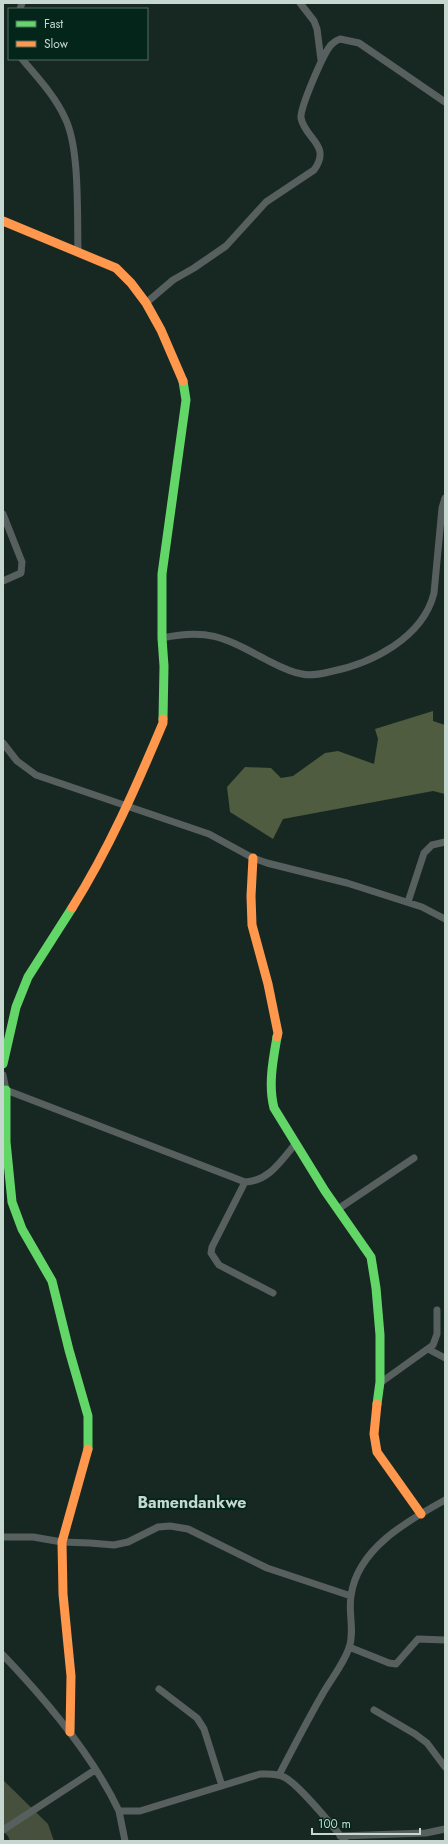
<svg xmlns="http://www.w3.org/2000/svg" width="448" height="1844" viewBox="0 0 448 1844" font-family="Jost,sans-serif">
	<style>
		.green { fill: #47503c }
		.forest { fill: #4f5c3f }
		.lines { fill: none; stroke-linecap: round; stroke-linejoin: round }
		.street { stroke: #57605e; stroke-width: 7 }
		.fast { stroke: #63d668; stroke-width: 9 }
		.slow { stroke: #ff974d; stroke-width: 9 }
		.labels { text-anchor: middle; stroke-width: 4; stroke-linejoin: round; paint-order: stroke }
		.district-label { font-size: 16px; font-weight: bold; fill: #c5d7cf; stroke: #04261a }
	</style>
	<rect width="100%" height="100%" fill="#172822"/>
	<path class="green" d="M3 1780 48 1824 54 1841H10L8 1836 3 1831Z"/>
	<path class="forest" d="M433 711V721L445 725V794L433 791 283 819 273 839 230 812 227 787 245 767 271 768 281 778 293 776 325 753 338 751 374 764 378 739 375 729Z"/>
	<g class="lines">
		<path class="street" d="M300 3 314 21 317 29 321 60
			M20 9 22 3
			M22 59C38 78 55 96 65 118 80 148 77 215 78 251
			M146 303 173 280 194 268 226 246 266 202 314 170C332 145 305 139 301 118 300 108 324 51 332 44 334 42 337 40 340 39L359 43 445 102
			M3 514 22 562 21 573 3 581
			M162 638C209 628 225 638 265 659 277 665 289 672 302 674 311 676 320 674 329 672 371 664 423 638 434 593L442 508 445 498
			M3 743 17 761 36 775 209 834 253 858 267 863 347 883 422 907 445 919
			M408 902 424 853 432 845 445 842
			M3 1075 6 1090 245 1182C269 1181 281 1161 296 1143
			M245 1182 212 1247 211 1253 219 1265 273 1293
			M338 1209 414 1158
			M428 1349 445 1358
			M380 1383 433 1345 437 1334V1310
			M3 1537H33L62 1542 90 1543 114 1545 128 1542 158 1527 170 1526 188 1529 267 1568 351 1596
			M349 1647 389 1663 396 1664 418 1639 445 1640
			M3 1655C45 1699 93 1756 119 1811H140L260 1774C269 1774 276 1773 284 1777 299 1784 333 1827 345 1841
			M159 1689 197 1718 204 1729 222 1786
			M374 1710 415 1734 427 1743 445 1767
			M279 1775C293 1748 307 1721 322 1695 331 1679 343 1665 349 1648 355 1631 348 1613 351 1596 357 1549 407 1521 445 1500
			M119 1811 125 1841
			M3 1830 95 1770
			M340 1836 426 1833 445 1829"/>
		<path class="fast" d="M163 719 164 666 162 638V574L186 400 183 381
			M277 1037C273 1060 268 1085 274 1108L325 1191 371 1257 376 1288 380 1335V1382L377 1404
			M3 1064 16 1007 28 977 72 908
			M6 1090V1142L12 1202 22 1229 52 1281 69 1350 88 1416V1449"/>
		<path class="slow" d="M3 221 116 268 131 283 146 303 161 330 183 381
			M253 858 251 896 252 925 268 984 278 1033 277 1037
			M72 908C109 849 136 787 163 723V719
			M377 1404 374 1434 377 1452 421 1514
			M70 1732 71 1676 63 1594 62 1542 88 1449"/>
	</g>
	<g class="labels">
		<g class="district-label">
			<text x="192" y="1508">Bamendankwe</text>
		</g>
	</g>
	<rect width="448" height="1844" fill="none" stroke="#c5d7cf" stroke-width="8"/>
	<rect x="8" y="8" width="140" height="52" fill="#04261a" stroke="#516d62"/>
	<rect x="16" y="21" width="20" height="6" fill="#63d668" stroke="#516d62"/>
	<text x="44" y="28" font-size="12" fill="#c5d7cf">Fast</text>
	<rect x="16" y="41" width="20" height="6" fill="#ff974d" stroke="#516d62"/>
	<text x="44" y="48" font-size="12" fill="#c5d7cf">Slow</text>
	<path d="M312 1828v6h108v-6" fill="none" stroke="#c5d7cf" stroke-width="2"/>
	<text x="318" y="1828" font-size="12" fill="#c5d7cf" stroke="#04261a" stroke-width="3" paint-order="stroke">100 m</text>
</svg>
